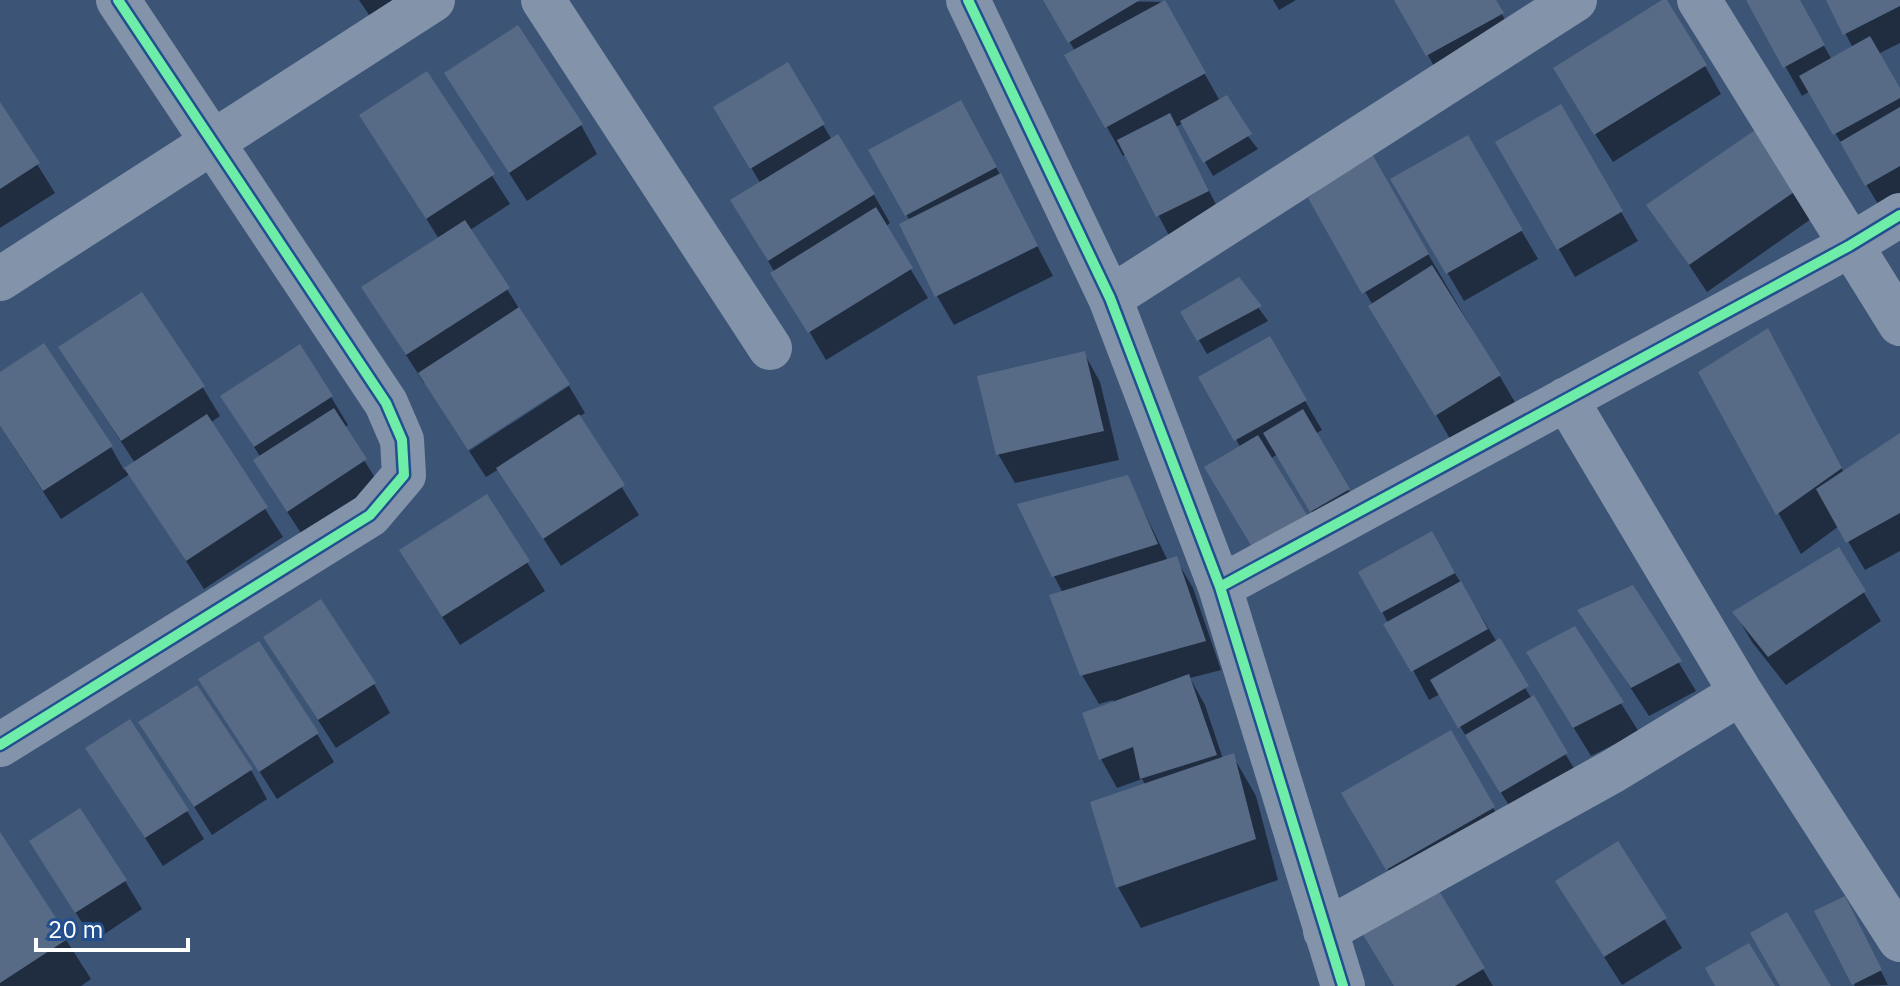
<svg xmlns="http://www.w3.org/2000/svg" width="1900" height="986" viewBox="0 0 1900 986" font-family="'IBM Plex Sans',sans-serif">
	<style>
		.shadow { fill: #0007 }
		.building { fill: #586b86 }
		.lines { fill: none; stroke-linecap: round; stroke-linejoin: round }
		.minor { stroke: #8394aa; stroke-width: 44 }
		.cycleway-casing { stroke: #244f8f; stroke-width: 15 }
		.cycleway { stroke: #6deda7; stroke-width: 10 }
	</style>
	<rect width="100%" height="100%" fill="#3c5476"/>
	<path class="shadow" d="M359 0H431L381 33Z
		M1045 0 1164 2 1220 101 1258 149 1213 176 1183 123 1176 127 1224 220 1174 245 1126 154 1123 156 1067 55 1075 51Z
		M1273 0H1296L1279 10Z
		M1397 0H1494L1518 43 1444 84Z
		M1748 0H1798L1832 60 1853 48 1828 0H1900V43L1878 54 1900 92V204L1884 214 1810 91 1802 96Z
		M787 65 832 140 838 137 874 195 890 223 885 227 928 298 826 360 750 230 761 184 732 136Z
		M1705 66 1721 94 1613 162 1572 98Z
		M427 74 510 204 470 230 525 318 424 383 363 288 439 239 362 116Z
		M446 74 581 125 597 154 527 201Z
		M0 105 55 193 0 228Z
		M1560 107 1638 241 1575 277 1498 143Z
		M977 131 1053 276 954 325 937 296 910 221 871 151Z
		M1754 133 1811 219 1707 292 1649 205Z
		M1467 137 1538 259 1464 301 1393 180Z
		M1370 155 1516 404 1453 444 1311 198Z
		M1238 280 1268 321 1207 354 1183 312Z
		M142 294 203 388 220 416 210 423 283 537 204 589 130 474 61 519 0 426V374L111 447 124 470 135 463 78 376Z
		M1768 331 1844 473 1900 435V551L1865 570 1839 526 1801 554 1701 373Z
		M1269 339 1322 430 1315 434 1365 518 1328 540 1278 454 1270 459 1241 448 1200 377Z
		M1084 353 1100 382 1119 460 1015 483 998 454Z
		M569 386 585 413 578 417 639 515 561 566 499 469 486 477 469 451Z
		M223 397H331L348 425 344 428 382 489 305 539 272 489 261 458Z
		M1127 477 1168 561 1176 559 1193 588 1221 670 1190 678 1205 705 1223 759 1233 756 1256 796 1278 880 1141 928 1118 887 1093 804 1146 786 1142 779 1117 788 1101 759 1114 703 1113 700 1099 704 1082 675 1063 593 1054 576Z
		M486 497 545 591 460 645 418 579Z
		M1431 534 1583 783 1518 820 1440 694 1429 700 1361 572Z
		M1838 550 1881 621 1786 685 1752 642 1735 613Z
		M1633 588 1696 691 1649 716 1580 611Z
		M1574 629 1639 732 1591 756 1545 681Z
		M283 666 374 684 390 713 336 748Z
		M201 680 317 734 334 762 277 799Z
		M141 723 251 770 267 799 212 835Z
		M1450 733 1510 837 1404 897 1344 794Z
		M88 749 187 811 204 839 163 866Z
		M0 836 91 979 81 986H0Z
		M1618 844 1682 948 1622 985 1574 910Z
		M48 870 125 881 142 909 94 941Z
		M1437 892 1493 986H1396Z
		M1816 912 1852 913 1888 985 1855 986Z"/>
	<path class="building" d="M1043 0H1140L1068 43Z
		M1165 0 1206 73 1105 128 1064 55Z
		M1394 0H1496L1504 13 1426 56Z
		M1662 0H1667L1707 65 1594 135 1553 68Z
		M1746 0H1800L1825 45 1783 68Z
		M1826 0H1900V6L1843 35Z
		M518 25 583 124 509 173 444 73Z
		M1870 36 1900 88V98L1833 135 1799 76Z
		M788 62 825 124 750 169 713 107Z
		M427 71 495 174 426 219 359 115Z
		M1227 95 1252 134 1203 163 1180 121Z
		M961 100 997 167 905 216 868 150Z
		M0 102 40 163 0 189Z
		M1561 104 1623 211 1557 250 1495 142Z
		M1900 107V166L1865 186 1840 142Z
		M1170 113 1209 191 1156 217 1117 140Z
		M1755 130 1797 190 1689 265 1646 205Z
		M838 134 875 194 768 261 730 200Z
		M1468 135 1523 230 1446 274 1390 179Z
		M1371 152 1429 254 1362 294 1308 198Z
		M1001 173 1038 246 935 297 899 224Z
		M876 207 913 268 808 333 770 273Z
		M465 220 510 288 406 355 361 287Z
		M1432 265 1501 375 1435 416 1368 306Z
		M1239 277 1262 306 1197 341 1180 312Z
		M142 292 205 386 121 441 58 347Z
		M519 307 570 384 468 450 418 373Z
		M1768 328 1842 468 1776 515 1698 372Z
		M1270 336 1307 400 1234 441 1198 377Z
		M44 343 113 446 43 491 0 426V372Z
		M300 344 333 396 254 447 220 396Z
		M1085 351 1104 431 996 455 977 376Z
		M334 408 367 459 287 512 253 460Z
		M1303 409 1350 489 1310 512 1263 433Z
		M207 414 268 507 186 561 124 468Z
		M579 414 625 485 543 539 496 468Z
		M1900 433V513L1846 543 1816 489Z
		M1258 435 1307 515 1252 547 1204 467Z
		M1128 475 1158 544 1052 577 1017 504Z
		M487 494 530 561 442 617 399 550Z
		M1432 531 1455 573 1381 613 1358 572Z
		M1839 547 1866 591 1768 657 1732 612Z
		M1177 556 1206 641 1080 676 1049 595Z
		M1461 581 1488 629 1411 672 1383 624Z
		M1633 585 1682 661 1631 688 1577 610Z
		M321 599 376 683 318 720 263 637Z
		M1575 626 1624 702 1573 728 1526 652Z
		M1500 638 1529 686 1458 728 1430 680Z
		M259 641 319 733 259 772 198 679Z
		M1189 674 1217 755 1140 779 1133 747 1099 760 1082 713Z
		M197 685 253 769 194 807 138 722Z
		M1534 695 1568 753 1500 793 1465 735Z
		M130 719 189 810 145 838 85 748Z
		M1451 730 1495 807 1386 870 1341 793Z
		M1234 753 1256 839 1116 888 1090 802Z
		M80 808 127 880 75 913 29 841Z
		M0 832 69 938 0 983Z
		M1618 841 1667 918 1604 957 1555 881Z
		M1438 889 1485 968 1455 986H1394L1362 933Z
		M1845 896 1882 970 1852 985 1814 911Z
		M1787 912 1831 986H1780L1750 933Z
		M1749 943 1775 986H1715L1705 968Z"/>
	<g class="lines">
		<path class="minor" d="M543 0 770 348
			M968 0 1110 298 1220 587 1343 986
			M1699 0 1900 324
			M0 279 433 0
			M1110 298 1575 0
			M1566 399 1741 693 1900 940
			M1220 587 1849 246 1900 215
			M0 745 370 515 404 475 402 440 386 403 118 0
			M1325 931 1613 771 1741 693"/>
		<defs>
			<path id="cycleway" d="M968 0 1110 298 1220 587 1343 986
				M1220 587 1849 246 1900 215
				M0 745 370 515 404 475 402 440 386 403 118 0"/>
		</defs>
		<use href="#cycleway" class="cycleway-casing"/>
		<use href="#cycleway" class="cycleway"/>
	</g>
	<path d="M36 938v12h152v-12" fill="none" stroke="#ffffff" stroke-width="4"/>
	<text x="48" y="938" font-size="24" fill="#ffffff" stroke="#244f8f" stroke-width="6" paint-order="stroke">20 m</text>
</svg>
